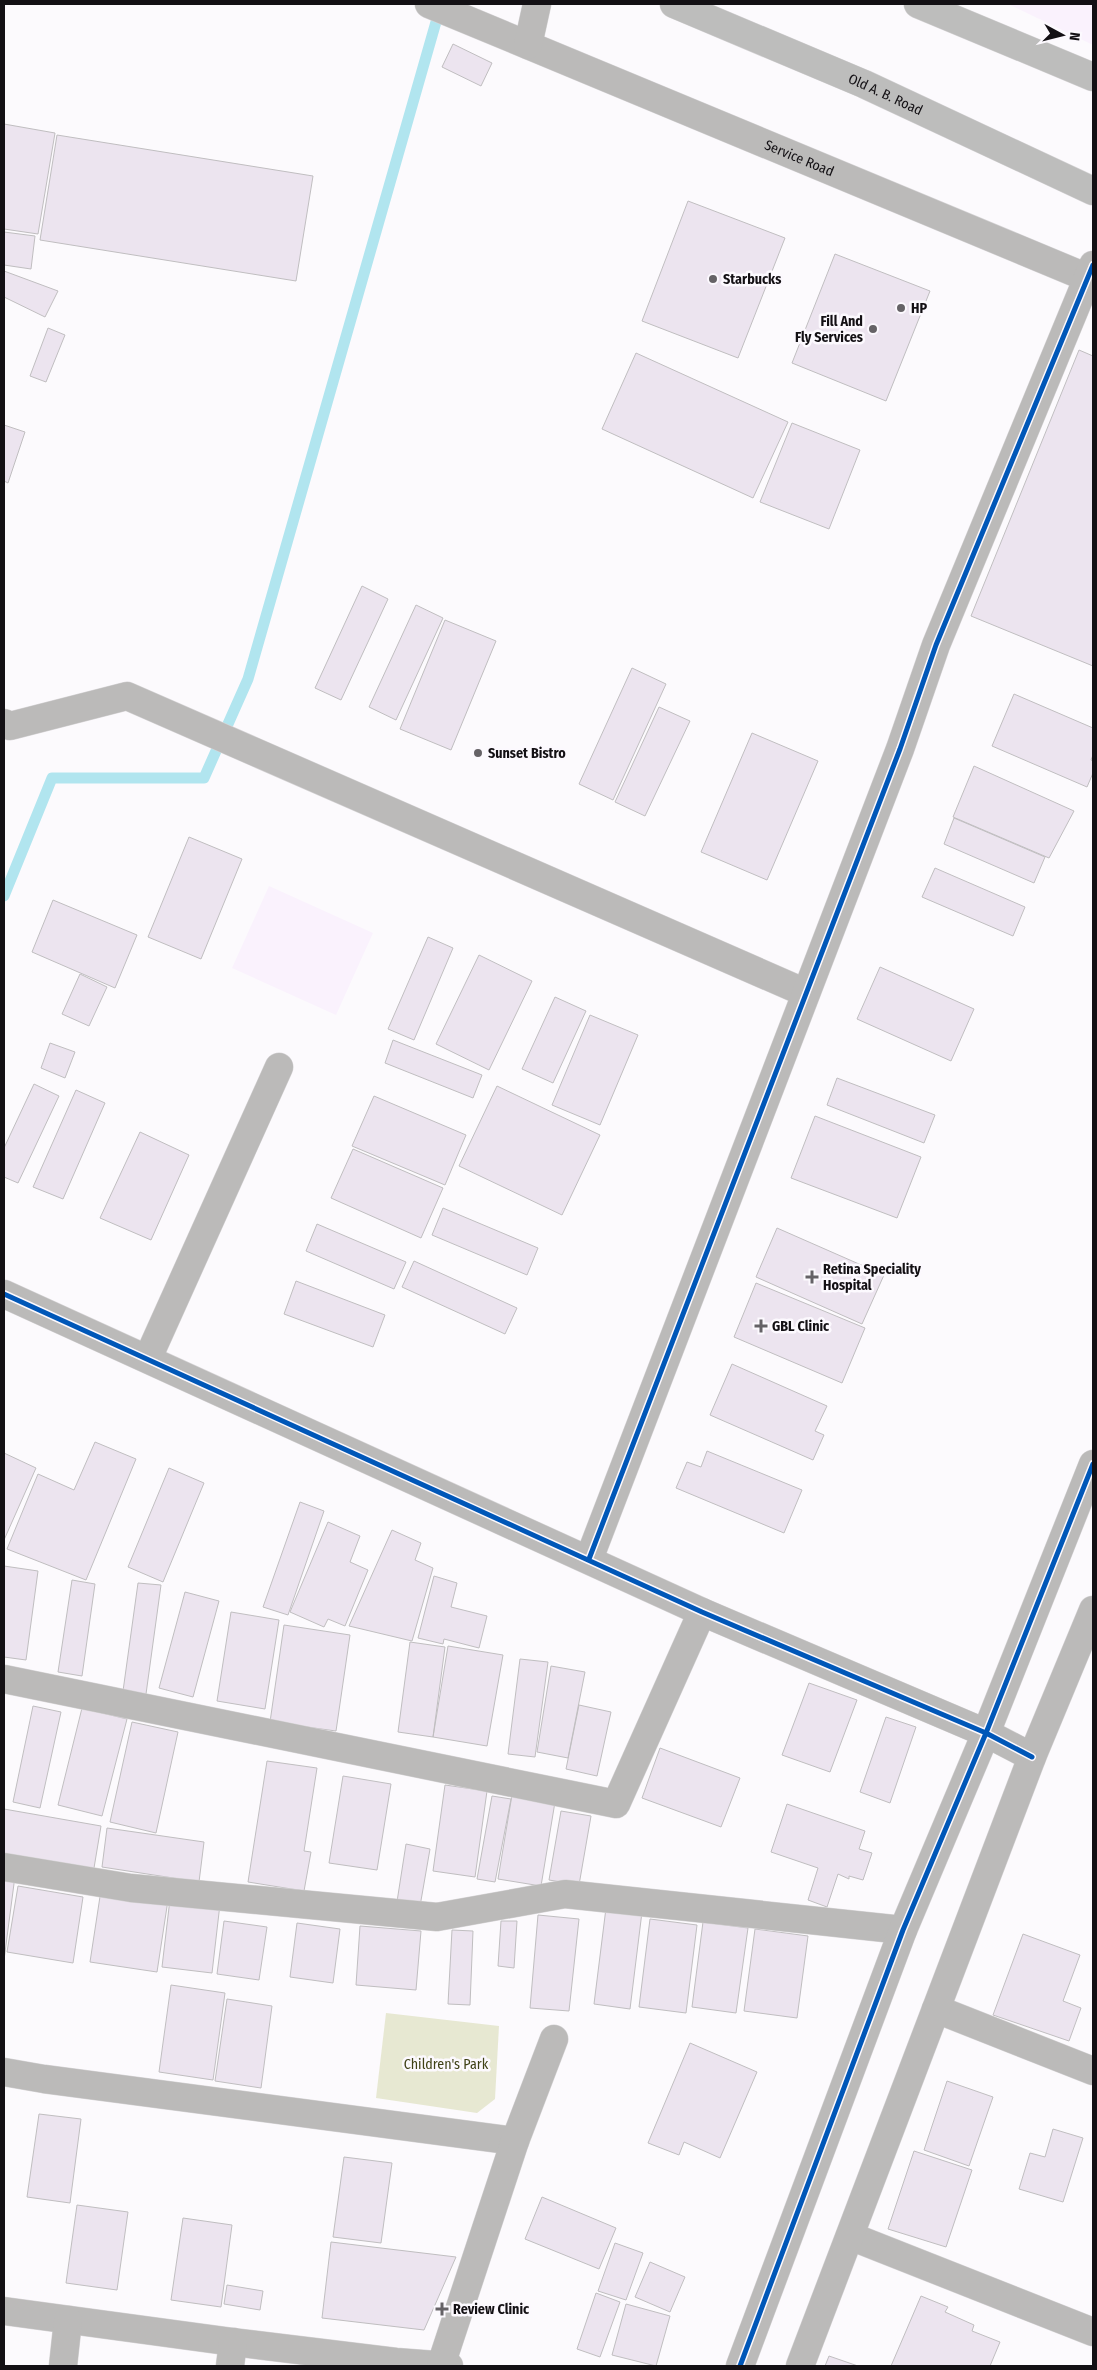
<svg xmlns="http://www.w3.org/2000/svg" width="1097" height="2370" viewBox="0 0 1097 2370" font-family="'Fira Sans Condensed',sans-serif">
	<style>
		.built { fill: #faf2fd }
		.green { fill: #e7e8d2 }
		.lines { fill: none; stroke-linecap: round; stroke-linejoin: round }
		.stream { stroke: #b1e5ef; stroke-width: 11 }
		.building { fill: #ece4ef; stroke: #c0bec0 }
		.minor-casing { stroke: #d7d5d7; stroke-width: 29 }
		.major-casing { stroke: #d7d5d7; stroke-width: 29 }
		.minor { stroke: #bbbab9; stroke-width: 28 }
		.major { stroke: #bdbdbc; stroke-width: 28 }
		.cycleway-casing { stroke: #fcf9fe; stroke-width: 8 }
		.cycleway { stroke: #0057b8; stroke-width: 5 }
		.poi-dot { fill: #656266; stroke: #fcf9fe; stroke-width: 2 }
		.labels { text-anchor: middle; stroke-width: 5; stroke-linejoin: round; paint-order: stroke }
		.street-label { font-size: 14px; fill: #131014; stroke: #fcf9fe }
		.poi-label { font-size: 14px; font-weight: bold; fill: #131014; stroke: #fcf9fe; text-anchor: start }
		.park-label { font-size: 14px; fill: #3f4115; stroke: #fcf9fe }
	</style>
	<rect width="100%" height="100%" fill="#fcfafd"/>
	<path class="built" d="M1008 4H1093V45Z
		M269 886 373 933 336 1015 232 968Z"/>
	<path class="green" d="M386 2013 499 2026 495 2099 477 2113 376 2098Z"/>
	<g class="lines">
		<path class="stream" d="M4 896 52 778H204L248 679 440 8"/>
	</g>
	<path class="building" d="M453 44 492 63 481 86 442 67Z
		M4 124 55 133 38 234 4 229Z
		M57 135 313 176 296 281 40 240Z
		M688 201 785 238 738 358 642 321Z
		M4 232 35 236 31 269 4 265Z
		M835 254 930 291 886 401 792 363Z
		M4 271 58 291 45 317 4 297Z
		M48 328 65 335 46 382 30 376Z
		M1079 350 1093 356V666L971 616Z
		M636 353 788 422 753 498 602 429Z
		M792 423 860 450 829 529 760 502Z
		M4 425 25 432 8 483 4 481Z
		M362 586 388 599 341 700 315 688Z
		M416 605 443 618 396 720 369 707Z
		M445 620 496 641 451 750 400 729Z
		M632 668 666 684 613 800 579 784Z
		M1014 694 1093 728V755L1091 760 1093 761V773L1087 787 992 746Z
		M659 707 690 721 645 816 615 802Z
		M752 733 818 761 767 880 701 852Z
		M974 766 1074 811 1049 858 953 817Z
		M954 818 1045 857 1034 883 944 844Z
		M189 837 242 859 201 959 148 937Z
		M935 868 1025 907 1013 936 922 897Z
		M53 900 137 935 115 988 32 952Z
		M428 937 453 948 414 1040 388 1029Z
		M479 955 532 981 489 1070 436 1044Z
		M880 967 974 1009 951 1061 857 1019Z
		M80 974 107 987 89 1026 62 1014Z
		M555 997 586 1011 553 1083 522 1069Z
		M590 1015 638 1035 600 1125 552 1105Z
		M393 1040 482 1075 473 1098 385 1063Z
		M50 1043 75 1052 65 1078 41 1068Z
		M837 1078 935 1115 924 1143 827 1105Z
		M34 1084 59 1096 18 1183 4 1177V1148Z
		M497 1086 600 1135 562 1215 459 1166Z
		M76 1090 105 1103 63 1199 33 1187Z
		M374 1096 466 1135 445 1185 352 1146Z
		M815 1116 921 1157 897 1218 791 1178Z
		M140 1132 189 1155 151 1240 100 1218Z
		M353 1149 443 1188 421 1238 331 1198Z
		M443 1208 538 1248 527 1275 432 1235Z
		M317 1224 406 1262 394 1289 306 1251Z
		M777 1228 884 1275 862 1324 756 1277Z
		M414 1261 517 1308 505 1334 402 1287Z
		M296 1281 385 1315 373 1347 284 1314Z
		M756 1283 865 1328 842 1383 734 1337Z
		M732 1364 827 1406 815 1431 824 1435 813 1460 710 1415Z
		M95 1442 136 1459 86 1580 7 1549 38 1474 74 1490Z
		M707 1451 802 1490 784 1533 676 1488 687 1462 701 1467Z
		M4 1453 36 1468 4 1540Z
		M169 1468 204 1483 163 1582 128 1567Z
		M300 1502 324 1511 288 1615 263 1607Z
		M328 1522 360 1536 350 1562 368 1570 345 1626 328 1619 324 1627 290 1612Z
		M392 1530 421 1543 415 1560 433 1568 412 1641 349 1626Z
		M4 1566 38 1571 26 1660 4 1657Z
		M434 1576 457 1583 451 1607 487 1616 479 1648 444 1639 443 1644 418 1638Z
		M72 1580 95 1584 82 1676 58 1672Z
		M138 1583 161 1585 146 1694 123 1691Z
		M185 1592 219 1601 193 1697 159 1688Z
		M231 1612 279 1620 265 1709 217 1701Z
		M284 1625 350 1635 336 1731 270 1722Z
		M410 1642 445 1647 433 1737 398 1732Z
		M448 1646 503 1655 487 1746 433 1737Z
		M520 1659 548 1662 535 1757 508 1754Z
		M551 1666 585 1672 568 1758 537 1752Z
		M809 1683 857 1700 830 1772 782 1755Z
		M579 1705 611 1712 597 1776 566 1769Z
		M33 1706 61 1712 40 1808 13 1802Z
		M82 1708 127 1719 102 1816 58 1805Z
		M886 1717 916 1727 890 1803 860 1792Z
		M132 1722 178 1732 156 1833 110 1822Z
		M660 1748 740 1778 721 1827 642 1798Z
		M267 1761 317 1768 304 1851 311 1852 304 1891 248 1882Z
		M343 1776 391 1784 377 1870 329 1863Z
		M445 1785 487 1791 475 1877 433 1871Z
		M512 1795 555 1802 541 1886 498 1879Z
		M492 1796 511 1799 495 1882 477 1879Z
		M787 1804 865 1831 859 1849 872 1853 863 1880 849 1876V1879L838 1874 827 1907 808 1900 818 1868 771 1852Z
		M4 1809 101 1826 93 1874 4 1858Z
		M561 1811 591 1816 579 1885 549 1880Z
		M107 1828 204 1842 199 1882 102 1867Z
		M406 1844 430 1849 419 1912 396 1908Z
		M4 1875 15 1876 4 1960Z
		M18 1886 83 1897 73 1963 7 1952Z
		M101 1890 168 1900 157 1972 90 1962Z
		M170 1899 220 1904 212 1973 162 1967Z
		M606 1908 642 1912 630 2009 594 2004Z
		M538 1915 579 1919 569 2011 530 2008Z
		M650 1919 697 1925 686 2013 639 2007Z
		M224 1921 267 1927 259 1980 217 1974Z
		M501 1921H517L514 1968 498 1966Z
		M703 1922 748 1928 736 2013 692 2007Z
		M297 1923 340 1929 333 1983 290 1977Z
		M360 1926 421 1931 416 1990 356 1985Z
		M755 1929 808 1936 797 2018 744 2011Z
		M452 1930 473 1931 470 2005 448 2004Z
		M1023 1934 1080 1955 1063 2001 1081 2008 1069 2041 993 2015Z
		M171 1985 225 1993 213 2080 159 2072Z
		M227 1999 272 2006 261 2088 215 2081Z
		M690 2043 757 2072 720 2158 684 2142 679 2155 648 2143Z
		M947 2081 993 2097 969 2166 924 2150Z
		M39 2114 81 2119 70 2203 27 2197Z
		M1053 2129 1083 2138 1063 2202 1019 2189 1030 2153 1045 2157Z
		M914 2151 972 2170 946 2247 888 2229Z
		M344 2157 392 2163 381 2243 333 2237Z
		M542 2197 616 2228 599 2269 525 2239Z
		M77 2205 128 2212 117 2290 66 2283Z
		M183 2218 232 2225 221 2307 171 2300Z
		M331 2242 456 2257 424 2330 322 2318Z
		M615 2243 643 2253 626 2300 598 2291Z
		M650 2262 685 2277 670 2312 635 2297Z
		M227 2285 263 2291 260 2310 224 2304Z
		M596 2293 620 2302 600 2357 577 2349Z
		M921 2296 948 2307 945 2312 974 2325 972 2331 1000 2342 990 2366H891Z
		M626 2304 670 2316 656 2366 612 2355Z
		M829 2356 858 2366H825Z"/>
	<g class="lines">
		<defs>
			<g id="minor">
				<path id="s1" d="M429 4 1093 280"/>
				<path d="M528 45 537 4"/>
				<path d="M4 723 10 726 127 696 806 993"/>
				<path d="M4 1294 702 1612 986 1733 1032 1757"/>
				<path d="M148 1358 279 1067"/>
				<path d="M589 1559 900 749 936 645 1093 265"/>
				<path d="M4 1679 616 1804 702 1612"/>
				<path d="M4 1867 131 1888 437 1917 565 1894 903 1930"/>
				<path d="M936 2009 1093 2071"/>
				<path d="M4 2072 44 2079 515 2141"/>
				<path d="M850 2236 1093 2332"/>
				<path d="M4 2311 233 2342 396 2362 449 2366"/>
				<path d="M441 2365 515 2141 554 2039"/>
				<path d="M63 2366 68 2320"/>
				<path d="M230 2366 233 2342"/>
				<path d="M740 2366 903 1930 986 1733 1093 1464"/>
				<path d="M800 2366 1032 1757 1093 1610"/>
			</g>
			<g id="major">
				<path id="s2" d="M674 4 864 84 1093 191"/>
				<path d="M918 4 1093 77"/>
			</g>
		</defs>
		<use href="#minor" class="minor-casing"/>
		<use href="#major" class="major-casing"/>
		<use href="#minor" class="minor"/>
		<use href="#major" class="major"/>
		<defs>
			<path id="cycleway" d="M4 1294 702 1612 986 1733 1032 1757
				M589 1559 900 749 936 645 1093 265
				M740 2366 903 1930 986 1733 1093 1464"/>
		</defs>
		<use href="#cycleway" class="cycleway-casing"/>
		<use href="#cycleway" class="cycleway"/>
	</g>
	<g class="poi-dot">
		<circle cx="713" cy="279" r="5"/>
		<circle cx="901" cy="308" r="5"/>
		<circle cx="873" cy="329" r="5"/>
		<circle cx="478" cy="753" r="5"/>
		<path d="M809.5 1269.5h5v5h5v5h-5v5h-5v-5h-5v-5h5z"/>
		<path d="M758.5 1318.5h5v5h5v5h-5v5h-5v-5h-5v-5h5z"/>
		<path d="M439.5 2301.5h5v5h5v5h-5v5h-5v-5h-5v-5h5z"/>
	</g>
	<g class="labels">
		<g class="street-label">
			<text dy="5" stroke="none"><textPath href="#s2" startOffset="230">Old A. B. Road</textPath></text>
			<text dy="5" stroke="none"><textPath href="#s1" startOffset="401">Service Road</textPath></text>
		</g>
		<g class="poi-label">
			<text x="723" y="284">Starbucks</text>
			<text x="911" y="313">HP</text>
			<text x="863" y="326" text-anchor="end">Fill And<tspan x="863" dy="16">Fly Services</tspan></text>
			<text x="488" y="758">Sunset Bistro</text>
			<text x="823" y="1274">Retina Speciality<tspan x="823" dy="16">Hospital</tspan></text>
			<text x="772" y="1331">GBL Clinic</text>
			<text x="453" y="2314">Review Clinic</text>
		</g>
		<g class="park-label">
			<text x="446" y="2069">Children's Park</text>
		</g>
	</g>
	<rect width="1097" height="2370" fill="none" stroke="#131014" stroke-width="10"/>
	<g transform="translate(1062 35) rotate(97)" stroke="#fcf9fe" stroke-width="4" paint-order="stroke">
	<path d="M0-4L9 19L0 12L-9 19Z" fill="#131014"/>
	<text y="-8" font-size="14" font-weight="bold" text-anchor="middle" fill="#131014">N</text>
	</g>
</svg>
